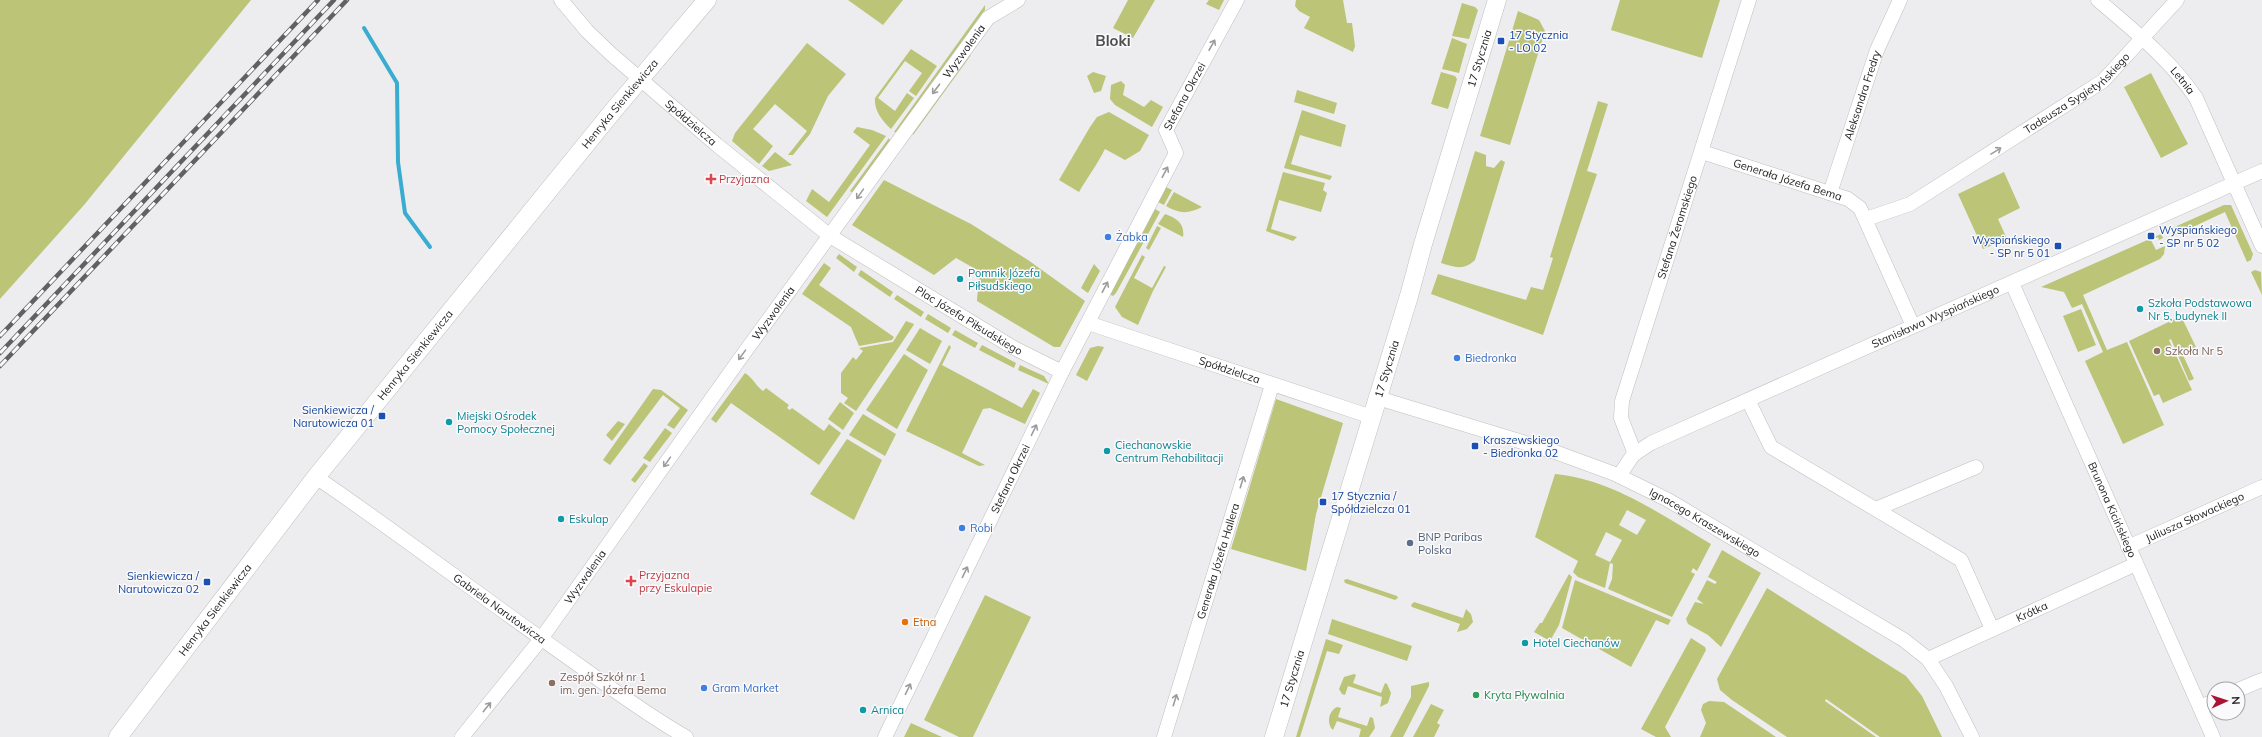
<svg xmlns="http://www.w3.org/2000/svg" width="2262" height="737" viewBox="0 0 2262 737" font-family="Mulish,sans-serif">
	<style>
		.green { fill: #bbc477; fill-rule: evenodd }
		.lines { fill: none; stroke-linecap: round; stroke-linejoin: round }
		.stream { stroke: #3aaccf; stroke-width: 4 }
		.minor-casing { stroke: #bfbfc1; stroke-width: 15 }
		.tertiary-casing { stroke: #bfbfc1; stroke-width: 19 }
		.minor { stroke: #fff; stroke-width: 14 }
		.tertiary { stroke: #fff; stroke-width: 18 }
		.rail-casing { stroke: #616162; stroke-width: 4.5 }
		.rail { stroke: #fafafc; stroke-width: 3; stroke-dasharray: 9; stroke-linecap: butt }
		.oneway { stroke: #9c9c9c }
		.transit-dot { fill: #1a4fb4; stroke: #fafafc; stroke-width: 1.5 }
		.health-dot { fill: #e0444e; stroke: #fafafc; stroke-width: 1.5 }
		.shop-dot { fill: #3f7fe0; stroke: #fafafc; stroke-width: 1.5 }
		.culture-dot { fill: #0f9aa8; stroke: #fafafc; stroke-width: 1.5 }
		.education-dot { fill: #8d6e63; stroke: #fafafc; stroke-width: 1.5 }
		.service-dot { fill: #5c6f8a; stroke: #fafafc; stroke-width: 1.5 }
		.food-dot { fill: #e8710a; stroke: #fafafc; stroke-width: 1.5 }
		.leisure-dot { fill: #2e9e5b; stroke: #fafafc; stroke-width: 1.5 }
		.labels { text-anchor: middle; stroke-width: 3; stroke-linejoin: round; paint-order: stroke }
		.transit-label { font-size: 11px; fill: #164399; stroke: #fafafc; text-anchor: start }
		.street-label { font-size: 11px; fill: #242424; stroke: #fafafc }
		.health-label { font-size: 11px; fill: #be3a42; stroke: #fafafc; text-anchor: start }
		.shop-label { font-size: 11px; fill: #366cbe; stroke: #fafafc; text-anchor: start }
		.culture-label { font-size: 11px; fill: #0d838f; stroke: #fafafc; text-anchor: start }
		.education-label { font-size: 11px; fill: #785e54; stroke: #fafafc; text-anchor: start }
		.service-label { font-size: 11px; fill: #4e5e75; stroke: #fafafc; text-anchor: start }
		.food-label { font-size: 11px; fill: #c56008; stroke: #fafafc; text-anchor: start }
		.leisure-label { font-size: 11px; fill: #27864d; stroke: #fafafc; text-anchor: start }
		.district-label { font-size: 15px; font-weight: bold; fill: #4e4e4f; stroke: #fafafc }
	</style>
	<rect width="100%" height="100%" fill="#ededef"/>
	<path class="green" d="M0 0H251L84 205 0 299Z
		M848 0H903L883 25Z
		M1128 0H1155L1133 38 1113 28Z
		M1209 0H1224L1219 10 1206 4Z
		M1296 0H1343L1347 23H1352L1355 46 1353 52 1304 28 1310 17 1299 11 1295 6Z
		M1620 0H1720L1702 58 1611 30Z
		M1462 3 1475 7 1478 10 1469 39 1452 36Z
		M985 5V10L897 132H894Z
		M1518 11 1539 20 1545 31 1510 145 1480 136Z
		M1452 38 1467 44 1459 73 1442 69Z
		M807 43 846 74 828 96 810 134 793 155H788L807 131 775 104 753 129 773 146 759 164 732 141 735 133Z
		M911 49 937 66 916 96 909 91 922 73 905 61 878 98 895 111 907 93 914 98 891 129C882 120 874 111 875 98Z
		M971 55 913 135 912 132 968 56Z
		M1093 72 1106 76 1101 91 1094 93 1087 76Z
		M1441 72 1455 76 1457 79 1448 109 1431 104Z
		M2151 73 2188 144 2161 158 2124 87Z
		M1121 81 1125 85 1123 95 1144 107 1151 100 1163 107 1152 127 1115 105 1110 99 1111 85Z
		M1297 90 1337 103 1334 114 1294 102Z
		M1598 101 1608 104 1587 171 1597 174 1543 335 1431 294 1438 274 1526 300 1531 287 1543 290 1553 258 1550 257Z
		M1302 110 1346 125 1341 147 1300 135 1291 164 1332 176 1330 180 1284 168Z
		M1109 112 1149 135 1140 151 1125 160 1105 149C1097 165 1087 178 1079 192L1059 180 1090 127 1097 117Z
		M857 127 872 130 886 136 827 217 806 201 812 189 829 202 870 145 853 132Z
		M889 138 890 141 853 193 850 191Z
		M1475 151 1486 155V166L1494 168 1501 160 1505 162 1475 260C1464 271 1454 267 1441 263Z
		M775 152 792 165 769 171 762 166Z
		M1283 172 1325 183 1323 190 1327 193 1321 212 1279 200 1271 229 1297 237 1293 241 1266 231Z
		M2004 172 2020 208 1998 219 2007 239 1983 249 1958 194Z
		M884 180 971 224 1028 260 1085 301 1060 347H1054L977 301 979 271 956 258 934 275 852 225Z
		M1166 187 1172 190 1164 205 1158 202Z
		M1174 192 1202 207C1188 214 1180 214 1166 206Z
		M2224 205H2231L2253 254 2251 260 2247 262 2225 212 2178 234 2175 235 2170 229Z
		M1155 209 1160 212 1116 293 1113 296 1109 294Z
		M1165 214C1177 218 1185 224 1183 237L1158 224Z
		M1157 226 1161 228 1149 250 1146 248Z
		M2161 234 2163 238 2159 240 2158 237 2151 240 2156 250 2165 246 2164 254 2160 259 2083 295 2107 350 2127 342 2164 425 2123 444 2085 361 2103 352 2082 304 2072 308 2064 292 2041 287Z
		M839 254 857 267 854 272 836 258Z
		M1142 255 1145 257 1134 278 1152 288 1164 266 1166 267 1153 291 1138 325 1122 317 1115 307Z
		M824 263 831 268 819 285 894 337 892 340 859 346 851 327 802 294Z
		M1094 264 1100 271 1088 293 1081 288Z
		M861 270 893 292 890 297 858 275Z
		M2255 270 2261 272 2262 295 2251 272Z
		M897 295 924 312 921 317 894 299Z
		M2081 309 2096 345 2078 352 2063 316Z
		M928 314 951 328 948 333 925 319Z
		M2181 316 2196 347 2182 353 2194 379 2189 381 2171 339 2169 340 2192 390 2163 403 2159 394 2154 396 2129 341Z
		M906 321 914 324 913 326 856 411 844 403 848 398 841 393V373L853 357 856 360 863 351 859 348 893 342Z
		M920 328 942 341 930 364 906 350Z
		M955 330 978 343 975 348 952 335Z
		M949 345 951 347 942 365 1022 408 1033 389 1040 393 1025 424 990 408 983 409 962 453 985 465 979 466 906 431Z
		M982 345 1016 363 1014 368 979 350Z
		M1098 346 1104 347 1087 381 1076 375 1090 348Z
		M904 354 928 370 897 429 866 410Z
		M1020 365 1044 376 1049 384 1018 370Z
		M745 373C753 378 756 386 763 391L766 388 789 405 787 408 790 410 792 408 824 431 829 424 841 433 819 465 731 403 716 423 711 419Z
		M653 389 661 390 688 410 674 429 667 425 680 408 663 395 610 465 603 460Z
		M1276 399 1343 423 1316 514 1306 571 1231 549Z
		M840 402 854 413 843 430 828 419Z
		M863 414 896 434 885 456 849 435Z
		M618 421 625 424 612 441 606 435Z
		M665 428 672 433 650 462 643 458Z
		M847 439 882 460 854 520 810 494Z
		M644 463 648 466 635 483 631 480Z
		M1555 474C1612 479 1663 516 1711 544L1697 571 1693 568 1691 572 1695 574 1672 617 1608 589 1612 579 1613 564 1610 563 1605 588 1578 577 1573 572 1578 561 1535 537ZM1627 510 1646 520 1637 535 1619 525ZM1606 532 1622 540 1610 562 1595 555Z
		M1722 550 1761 573 1721 647 1708 635 1688 624 1686 619 1695 602 1704 604 1697 599 1707 580 1715 584 1717 582 1708 577Z
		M1569 574 1572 577 1559 625 1550 641 1534 632 1540 623H1542Z
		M1347 579 1397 596 1398 598 1395 600 1345 583 1344 580Z
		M1575 580 1671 620 1668 625 1656 620 1631 667 1562 628Z
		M1767 588 1906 676 1922 696 1942 737H1880L1826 699 1825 701 1876 737H1787L1732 700 1720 690 1717 679Z
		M985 595 1031 617 973 737H959L924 720Z
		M1414 602 1463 618 1466 609 1471 614 1473 622 1467 629 1457 632 1460 624 1412 607 1411 605Z
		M1332 619 1412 646 1407 661 1328 634Z
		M1691 638 1705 647 1706 650 1665 727 1671 737H1656L1641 729Z
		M1326 639 1343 645 1339 654 1327 651 1300 737H1296Z
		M1354 674 1356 675 1353 683 1381 693 1385 683 1387 684 1391 693 1388 703 1380 707 1382 697 1348 686 1345 695 1342 694 1339 689 1344 677Z
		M1429 682V686L1403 737H1390L1411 697V686Z
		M1709 701 1724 702 1776 737H1700L1706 723 1701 710 1703 704Z
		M1431 704 1444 710 1437 723 1440 725 1434 737H1413Z
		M1337 707 1341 708 1338 717 1367 726 1370 717 1373 718 1375 728 1369 737H1359L1361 729 1337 721 1333 730 1331 728C1327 721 1329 711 1337 707Z
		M911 723 942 737H904Z"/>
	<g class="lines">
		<path class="stream" d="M364 28 397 83 398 162 405 213 430 247"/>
		<defs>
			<g id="minor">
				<path id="s1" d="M561 0 587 31 611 54 717 145 830 236 1014 348 1062 372 1176 153 1166 130 1237 0"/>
				<path id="s2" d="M2098 0C2133 30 2170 59 2196 98L2262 246"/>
				<path id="s3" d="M1702 152 1848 199 1860 208 1913 326"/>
				<path id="s4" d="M1830 193 1877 50 1900 0"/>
				<path id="s5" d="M1866 219 1910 204 2103 81 2177 0"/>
				<path id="s6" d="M2012 283 2213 737"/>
				<path id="s7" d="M1088 323 1372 417"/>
				<path id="s8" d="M1378 398 1555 452 1615 474 1668 500 1904 640 1928 659 1946 686 1972 737"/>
				<path d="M1748 400 1771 447 1961 560 1992 629"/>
				<path id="s9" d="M1635 454 1621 418 1622 401 1749 0"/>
				<path id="s10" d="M1619 476 1633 455 1651 443 2262 171"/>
				<path id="s11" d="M316 477C405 538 491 604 580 666 615 691 649 716 686 737"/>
				<path d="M1876 509 1976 467"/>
				<path id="s12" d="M2128 547 2262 487"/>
				<path id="s13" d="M1928 659 2136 564"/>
				<path d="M2238 690 2262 680"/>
				<path d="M2200 707 2214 701"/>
				<path id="s14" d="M462 737 541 639 739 360 988 18 1018 0"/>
				<path id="s15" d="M885 737 1062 372"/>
				<path id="s16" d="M1164 737 1272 385"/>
			</g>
			<g id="tertiary">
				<path id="s17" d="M118 737 316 477 613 111 707 0"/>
				<path id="s18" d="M1274 737 1409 296 1423 244 1497 0"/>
			</g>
		</defs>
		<use href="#minor" class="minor-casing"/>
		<use href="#tertiary" class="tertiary-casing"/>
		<use href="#minor" class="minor"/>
		<use href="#tertiary" class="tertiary"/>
		<defs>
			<path id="rail" d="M0 336 318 0
				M0 353 334 0
				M0 366 347 0"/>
		</defs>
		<use href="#rail" class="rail-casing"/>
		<use href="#rail" class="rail"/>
	</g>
	<defs><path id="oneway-shaft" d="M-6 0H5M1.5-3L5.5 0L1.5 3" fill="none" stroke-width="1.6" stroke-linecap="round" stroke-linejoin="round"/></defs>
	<g class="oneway">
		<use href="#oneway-shaft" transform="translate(1212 45) rotate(-61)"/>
		<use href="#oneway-shaft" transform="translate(936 89) rotate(127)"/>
		<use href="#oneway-shaft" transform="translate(1996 151) rotate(-32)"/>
		<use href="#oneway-shaft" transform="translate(1165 172) rotate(-62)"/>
		<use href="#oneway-shaft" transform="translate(860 194) rotate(125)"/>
		<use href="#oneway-shaft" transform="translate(1105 287) rotate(-62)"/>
		<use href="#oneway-shaft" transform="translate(742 355) rotate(126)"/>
		<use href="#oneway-shaft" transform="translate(1034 430) rotate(-64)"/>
		<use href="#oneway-shaft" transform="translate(667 462) rotate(125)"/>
		<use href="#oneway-shaft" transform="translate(1242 482) rotate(-73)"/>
		<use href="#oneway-shaft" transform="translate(965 572) rotate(-64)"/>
		<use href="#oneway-shaft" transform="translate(908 689) rotate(-64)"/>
		<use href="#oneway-shaft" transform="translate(1175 700) rotate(-73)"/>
		<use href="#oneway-shaft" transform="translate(487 707) rotate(-51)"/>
	</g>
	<g class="transit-dot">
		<rect x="1497" y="37" width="8" height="8" rx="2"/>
		<rect x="2147" y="232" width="8" height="8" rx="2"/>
		<rect x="2054" y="242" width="8" height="8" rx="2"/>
		<rect x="378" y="412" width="8" height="8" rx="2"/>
		<rect x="1471" y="442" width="8" height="8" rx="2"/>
		<rect x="1319" y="498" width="8" height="8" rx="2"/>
		<rect x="203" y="578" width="8" height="8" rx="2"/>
	</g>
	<g class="health-dot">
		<path d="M709 173h4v4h4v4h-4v4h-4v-4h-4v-4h4z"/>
		<path d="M629 575h4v4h4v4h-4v4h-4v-4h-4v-4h4z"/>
	</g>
	<g class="shop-dot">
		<circle cx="1108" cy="237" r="4"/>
		<circle cx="1457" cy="358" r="4"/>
		<circle cx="962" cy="528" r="4"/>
		<circle cx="704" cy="688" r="4"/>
	</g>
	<g class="culture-dot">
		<circle cx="960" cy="279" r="4"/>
		<circle cx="2140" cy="309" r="4"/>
		<circle cx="449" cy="422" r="4"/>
		<circle cx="1107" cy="451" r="4"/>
		<circle cx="561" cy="519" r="4"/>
		<circle cx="1525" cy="643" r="4"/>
		<circle cx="863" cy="710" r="4"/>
	</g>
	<g class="education-dot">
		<circle cx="2157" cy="351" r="4"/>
		<circle cx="552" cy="683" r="4"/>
	</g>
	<circle class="service-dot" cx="1410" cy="543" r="4"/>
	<circle class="food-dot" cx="905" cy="622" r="4"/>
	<circle class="leisure-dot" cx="1476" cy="695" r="4"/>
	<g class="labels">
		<g class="transit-label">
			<text x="1509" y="39">17 Stycznia<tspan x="1509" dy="13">- LO 02</tspan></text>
			<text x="2159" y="234">Wyspiańskiego<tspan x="2159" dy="13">- SP nr 5 02</tspan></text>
			<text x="2050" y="244" text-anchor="end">Wyspiańskiego<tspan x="2050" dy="13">- SP nr 5 01</tspan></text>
			<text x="374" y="414" text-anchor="end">Sienkiewicza /<tspan x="374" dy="13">Narutowicza 01</tspan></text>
			<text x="1483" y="444">Kraszewskiego<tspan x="1483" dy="13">- Biedronka 02</tspan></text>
			<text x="1331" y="500">17 Stycznia /<tspan x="1331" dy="13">Spółdzielcza 01</tspan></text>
			<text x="199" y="580" text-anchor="end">Sienkiewicza /<tspan x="199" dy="13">Narutowicza 02</tspan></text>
		</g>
		<g class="street-label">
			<text dy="4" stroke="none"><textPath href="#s14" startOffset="850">Wyzwolenia</textPath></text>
			<text dy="4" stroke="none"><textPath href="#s18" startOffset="709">17 Stycznia</textPath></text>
			<text dy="4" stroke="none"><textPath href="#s2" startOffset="117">Letnia</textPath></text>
			<text dy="4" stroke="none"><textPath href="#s5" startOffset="247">Tadeusza Sygietyńskiego</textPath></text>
			<text dy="4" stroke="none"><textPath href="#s4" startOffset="103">Aleksandra Fredry</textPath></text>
			<text dy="4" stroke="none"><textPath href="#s1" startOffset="938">Stefana Okrzei</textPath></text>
			<text dy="4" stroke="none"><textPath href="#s17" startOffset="808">Henryka Sienkiewicza</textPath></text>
			<text dy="4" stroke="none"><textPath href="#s1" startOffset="179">Spółdzielcza</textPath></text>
			<text dy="4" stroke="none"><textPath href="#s3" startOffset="90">Generała Józefa Bema</textPath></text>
			<text dy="4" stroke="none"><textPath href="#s9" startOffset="238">Stefana Żeromskiego</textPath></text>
			<text dy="4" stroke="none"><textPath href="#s14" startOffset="526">Wyzwolenia</textPath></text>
			<text dy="4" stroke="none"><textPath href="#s10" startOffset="358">Stanisława Wyspiańskiego</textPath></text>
			<text dy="4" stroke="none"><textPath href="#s1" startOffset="521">Plac Józefa Piłsudskiego</textPath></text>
			<text dy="4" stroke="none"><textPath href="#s17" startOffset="484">Henryka Sienkiewicza</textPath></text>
			<text dy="4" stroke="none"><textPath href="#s18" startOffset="385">17 Stycznia</textPath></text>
			<text dy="4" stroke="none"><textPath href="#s7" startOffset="149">Spółdzielcza</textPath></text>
			<text dy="4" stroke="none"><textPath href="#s15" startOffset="287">Stefana Okrzei</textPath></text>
			<text dy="4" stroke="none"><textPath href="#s6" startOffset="248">Brunona Kicińskiego</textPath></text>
			<text dy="4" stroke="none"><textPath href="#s12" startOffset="73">Juliusza Słowackiego</textPath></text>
			<text dy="4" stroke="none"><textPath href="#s8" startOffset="351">Ignacego Kraszewskiego</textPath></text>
			<text dy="4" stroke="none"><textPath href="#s16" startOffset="184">Generała Józefa Hallera</textPath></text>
			<text dy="4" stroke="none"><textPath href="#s14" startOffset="202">Wyzwolenia</textPath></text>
			<text dy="4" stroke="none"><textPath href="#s11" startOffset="226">Gabriela Narutowicza</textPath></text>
			<text dy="4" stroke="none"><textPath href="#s17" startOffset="160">Henryka Sienkiewicza</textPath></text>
			<text dy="4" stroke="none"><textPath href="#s13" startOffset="114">Krótka</textPath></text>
			<text dy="4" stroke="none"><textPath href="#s18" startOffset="61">17 Stycznia</textPath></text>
		</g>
		<g class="health-label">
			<text x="719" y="183">Przyjazna</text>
			<text x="639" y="579">Przyjazna<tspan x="639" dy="13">przy Eskulapie</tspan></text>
		</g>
		<g class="shop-label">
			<text x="1116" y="241">Żabka</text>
			<text x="1465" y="362">Biedronka</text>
			<text x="970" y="532">Robi</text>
			<text x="712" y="692">Gram Market</text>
		</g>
		<g class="culture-label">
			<text x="968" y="277">Pomnik Józefa<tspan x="968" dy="13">Piłsudskiego</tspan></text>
			<text x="2148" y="307">Szkoła Podstawowa<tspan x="2148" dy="13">Nr 5, budynek II</tspan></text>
			<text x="457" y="420">Miejski Ośrodek<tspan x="457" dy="13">Pomocy Społecznej</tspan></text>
			<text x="1115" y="449">Ciechanowskie<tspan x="1115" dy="13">Centrum Rehabilitacji</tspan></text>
			<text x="569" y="523">Eskulap</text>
			<text x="1533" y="647">Hotel Ciechanów</text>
			<text x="871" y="714">Arnica</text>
		</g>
		<g class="education-label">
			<text x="2165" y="355">Szkoła Nr 5</text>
			<text x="560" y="681">Zespół Szkół nr 1<tspan x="560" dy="13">im. gen. Józefa Bema</tspan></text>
		</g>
		<g class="service-label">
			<text x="1418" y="541">BNP Paribas<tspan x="1418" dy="13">Polska</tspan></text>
		</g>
		<g class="food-label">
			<text x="913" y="626">Etna</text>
		</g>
		<g class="leisure-label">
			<text x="1484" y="699">Kryta Pływalnia</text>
		</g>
		<g class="district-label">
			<text x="1113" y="46">Bloki</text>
		</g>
	</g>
	<g transform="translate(2226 701) rotate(87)"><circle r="19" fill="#fafafc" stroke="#a4a4a6"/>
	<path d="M0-3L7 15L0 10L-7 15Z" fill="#aa1433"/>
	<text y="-6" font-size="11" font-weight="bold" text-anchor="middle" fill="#242424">N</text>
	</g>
</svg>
